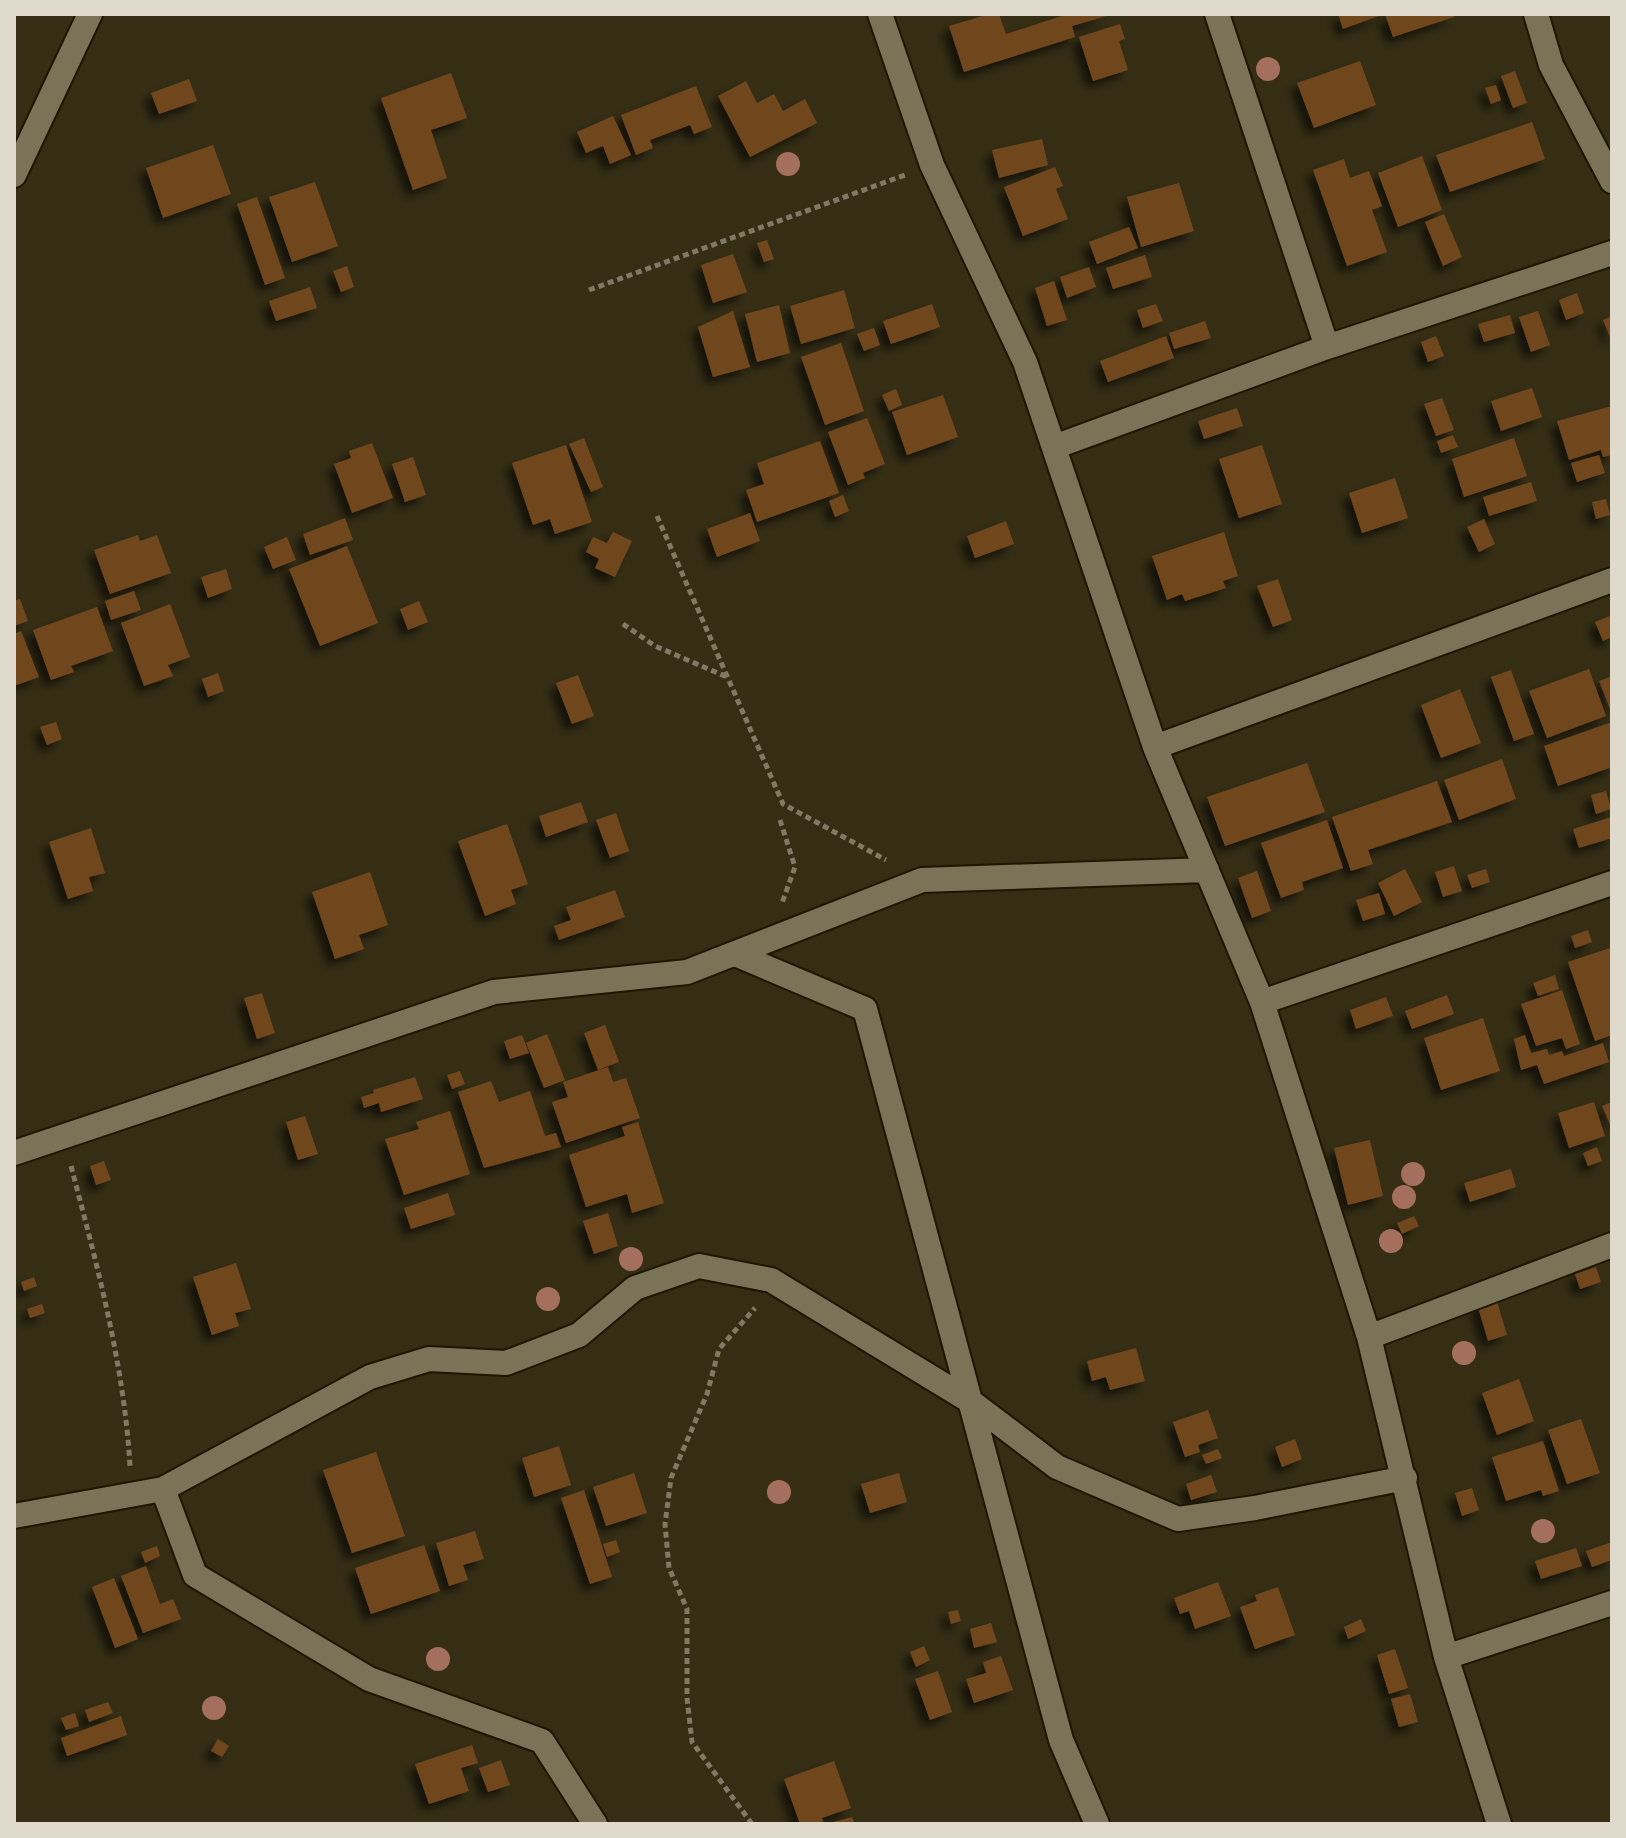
<svg xmlns="http://www.w3.org/2000/svg" width="1626" height="1838" viewBox="0 0 1626 1838" font-family="Inter,sans-serif">
	<style>
		.building { fill: #70461f; filter: url(#shadow) }
		.lines { fill: none; stroke-linecap: round; stroke-linejoin: round }
		.minor-casing { stroke: #1d1600; stroke-width: 28 }
		.path { stroke: #7f7965; stroke-width: 5; stroke-dasharray: 6 4; stroke-linecap: butt }
		.minor { stroke: #7b7358; stroke-width: 24 }
		.tree { fill: #a46f5c }
	</style>
	<defs>
		<filter id="shadow"><feDropShadow dx="-7" dy="7" stdDeviation="4" flood-color="#0009"/></filter>
	</defs>
	<rect width="100%" height="100%" fill="#352e15"/>
	<path class="building" d="M989 14H999L1006 34 1068 14 1110 15 1072 26 1075 37 964 72 949 26Z
		M1338 14H1384L1343 29Z
		M1385 14H1453L1454 17 1393 37Z
		M1120 24 1125 39 1119 41 1128 70 1093 81 1079 37Z
		M1360 61 1376 105 1314 128 1297 83Z
		M1515 71 1527 103 1513 108 1501 76Z
		M451 73 467 118 431 130 447 178 413 190 381 98Z
		M189 79 197 101 159 114 151 93Z
		M746 81 757 103 774 94 783 111 805 99 817 123 750 157 718 96Z
		M1496 85 1501 100 1491 104 1485 88Z
		M696 86 712 127 694 134 690 125 650 140 653 148 636 155 621 115Z
		M613 116 631 155 610 164 603 146 586 153 577 132Z
		M1532 122 1545 159 1450 192 1436 155Z
		M1042 139 1048 165 999 178 992 150Z
		M213 145 231 194 163 218 146 168Z
		M1422 156 1442 210 1398 227 1378 173Z
		M1344 159 1350 178 1369 171 1382 206 1372 210 1387 252 1347 266 1313 170Z
		M1055 167 1063 186 1056 189 1068 219 1023 236 1004 187Z
		M315 182 338 246 292 262 269 197Z
		M1179 183 1194 231 1141 247 1127 197Z
		M257 197 285 278 265 285 237 204Z
		M1444 214 1462 257 1443 266 1425 222Z
		M1129 227 1138 248 1097 264 1089 242Z
		M767 240 774 259 764 262 757 243Z
		M733 254 747 292 713 303 701 265Z
		M1145 255 1152 277 1113 289 1106 268Z
		M347 266 354 287 341 292 333 271Z
		M1089 267 1096 287 1067 298 1060 277Z
		M1054 281 1067 320 1047 326 1035 288Z
		M310 287 317 308 276 321 269 301Z
		M844 290 855 328 801 344 790 306Z
		M1577 293 1584 313 1566 320 1559 300Z
		M932 304 940 327 891 344 883 321Z
		M1156 304 1163 321 1143 328 1137 310Z
		M779 305 790 353 757 362 745 314Z
		M733 311 750 367 713 377 698 327Z
		M1538 311 1550 345 1531 352 1519 317Z
		M1510 315 1515 333 1484 342 1478 324Z
		M1612 316V342L1603 320Z
		M1205 321 1211 338 1174 349 1169 333Z
		M874 328 880 345 864 351 857 334Z
		M1166 336 1174 358 1108 382 1100 361Z
		M1436 336 1444 356 1428 362 1421 342Z
		M841 343 864 411 825 425 801 357Z
		M1532 388 1542 417 1501 431 1491 401Z
		M896 389 902 405 889 411 882 395Z
		M943 395 958 437 907 455 892 412Z
		M1442 398 1454 430 1436 436 1424 404Z
		M1612 406V455L1603 457 1601 450 1569 460 1557 421Z
		M1237 408 1243 426 1204 439 1198 421Z
		M867 418 885 464 863 473 865 478 848 485 828 432Z
		M1453 435 1458 447 1441 453 1437 441Z
		M584 438 603 487 591 492 569 444Z
		M1514 438 1527 476 1464 497 1452 459Z
		M820 441 839 493 757 522 746 490 764 484 757 463Z
		M372 443 393 498 352 513 334 464 351 458 349 451Z
		M566 445 592 522 555 534 550 519 533 525 512 463Z
		M1262 445 1282 504 1239 518 1219 459Z
		M1599 455 1605 473 1577 482 1571 463Z
		M413 457 426 495 405 502 392 464Z
		M1395 478 1408 518 1362 533 1349 493Z
		M1531 482 1537 501 1489 516 1483 497Z
		M843 495 849 511 835 517 829 501Z
		M1606 499 1610 515 1596 519 1592 502Z
		M750 513 760 541 717 557 707 529Z
		M345 518 353 540 310 555 303 534Z
		M1484 519 1495 544 1479 552 1467 527Z
		M1006 521 1014 544 975 558 967 536Z
		M613 532 632 541 615 577 595 568 599 559 586 552 593 537 607 543Z
		M1224 532 1238 576 1223 581 1226 588 1185 601 1182 594 1167 600 1152 556Z
		M138 535 140 541 157 535 171 573 110 594 94 550Z
		M287 537 296 560 273 569 264 547Z
		M347 546 378 623 320 646 289 569Z
		M226 569 232 589 208 598 201 577Z
		M1278 579 1292 620 1273 627 1257 586Z
		M134 591 141 610 111 620 105 601Z
		M20 599 28 621 14 626V601Z
		M419 601 428 622 408 630 400 609Z
		M170 604 190 657 168 665 173 676 144 686 121 623Z
		M97 607 113 651 71 666 74 672 51 680 33 630Z
		M1612 615V637L1603 641 1595 622Z
		M21 631 39 677 14 686V634Z
		M1589 669 1606 716 1547 738 1529 691Z
		M1511 670 1534 734 1514 741 1491 677Z
		M218 673 224 691 208 697 202 679Z
		M578 675 594 716 572 724 556 683Z
		M1612 676V714L1599 681Z
		M1460 689 1481 743 1441 758 1421 705Z
		M56 722 62 739 47 745 40 727Z
		M1612 722V767L1558 786 1544 746Z
		M1502 759 1516 799 1459 820 1444 780Z
		M1307 763 1325 812 1225 846 1207 797Z
		M1437 781 1452 822 1368 850 1373 864 1351 871 1332 817Z
		M1606 791 1611 809 1596 814 1591 795Z
		M581 802 588 822 546 837 539 816Z
		M616 813 629 851 610 858 596 820Z
		M1612 817V838L1579 848 1573 829Z
		M1327 820 1343 868 1302 882 1304 890 1281 898 1261 843Z
		M507 824 528 884 511 890 516 904 485 916 458 841Z
		M91 828 105 873 89 877 93 891 68 899 49 842Z
		M1454 866 1462 891 1443 897 1435 872Z
		M1405 869 1422 902 1394 916 1378 883Z
		M1486 869 1490 882 1472 888 1467 875Z
		M1257 871 1271 911 1252 918 1238 878Z
		M370 872 388 925 359 935 364 949 335 959 312 892Z
		M615 890 625 917 559 940 554 926 571 920 566 907Z
		M1379 893 1385 914 1363 921 1356 900Z
		M1588 930 1592 942 1575 948 1571 936Z
		M1610 948 1612 1035 1595 1041 1568 962Z
		M1555 975 1559 989 1538 996 1533 983Z
		M1562 990 1580 1044 1566 1049 1562 1038 1536 1046 1521 1004Z
		M262 993 275 1033 257 1039 244 998Z
		M1447 995 1454 1014 1412 1029 1405 1011Z
		M1386 997 1393 1016 1356 1029 1350 1010Z
		M1483 1018 1500 1071 1441 1090 1424 1038Z
		M605 1025 619 1062 598 1070 584 1033Z
		M547 1034 565 1080 544 1088 526 1043Z
		M522 1035 529 1053 510 1059 504 1041Z
		M1525 1035 1531 1053 1547 1049 1549 1055 1562 1051 1564 1056 1603 1043 1609 1062 1544 1084 1537 1065 1521 1070 1514 1039Z
		M608 1067 613 1082 626 1078 640 1118 566 1143 552 1102 568 1097 563 1082Z
		M460 1071 465 1084 452 1089 447 1075Z
		M415 1077 423 1099 381 1112 379 1103 364 1108 361 1097 374 1093 373 1090Z
		M491 1081 499 1102 530 1091 545 1136 556 1133 561 1147 484 1168 458 1092Z
		M1594 1102 1605 1136 1569 1148 1558 1113Z
		M1612 1102V1129L1602 1106Z
		M450 1111 470 1174 404 1195 385 1139 419 1129 416 1122Z
		M305 1116 318 1154 298 1160 286 1122Z
		M638 1122 664 1203 632 1213 627 1194 586 1207 569 1155 625 1136 622 1127Z
		M1370 1140 1383 1196 1348 1205 1334 1148Z
		M1597 1147 1602 1161 1588 1166 1583 1153Z
		M104 1161 111 1180 96 1185 90 1166Z
		M1511 1169 1516 1187 1470 1202 1464 1183Z
		M448 1193 455 1215 411 1229 404 1208Z
		M608 1213 618 1246 594 1254 583 1221Z
		M1414 1216 1419 1226 1402 1234 1397 1223Z
		M236 1263 251 1309 235 1313 239 1326 212 1335 193 1277Z
		M1596 1267 1601 1282 1580 1289 1575 1274Z
		M34 1277 37 1286 24 1291 21 1282Z
		M1496 1298 1507 1335 1488 1341 1477 1304Z
		M42 1304 45 1313 30 1318 27 1309Z
		M1136 1348 1145 1381 1110 1390 1106 1377 1092 1381 1087 1361Z
		M1519 1379 1534 1421 1497 1435 1482 1393Z
		M1208 1410 1218 1438 1198 1445 1200 1452 1185 1457 1173 1422Z
		M1581 1419 1600 1473 1567 1484 1548 1430Z
		M1295 1439 1302 1459 1282 1467 1275 1447Z
		M1543 1441 1559 1491 1543 1496 1541 1490 1506 1501 1492 1457Z
		M559 1446 571 1485 534 1497 522 1458Z
		M1218 1449 1222 1458 1206 1464 1202 1455Z
		M376 1452 405 1536 352 1553 323 1470Z
		M634 1473 647 1513 606 1526 593 1487Z
		M899 1473 907 1502 870 1513 861 1484Z
		M1211 1475 1217 1492 1191 1500 1186 1484Z
		M1472 1488 1479 1510 1462 1516 1455 1493Z
		M584 1490 612 1577 590 1584 561 1498Z
		M475 1531 484 1559 463 1565 468 1580 449 1586 436 1543Z
		M616 1540 620 1552 607 1557 603 1544Z
		M1612 1542V1560L1592 1567 1586 1551Z
		M424 1545 440 1591 371 1614 355 1568Z
		M157 1546 160 1556 145 1563 141 1552Z
		M1576 1548 1582 1566 1541 1579 1535 1561Z
		M146 1566 160 1604 173 1599 181 1619 143 1633 121 1576Z
		M114 1578 138 1639 115 1648 92 1587Z
		M1218 1582 1231 1616 1195 1629 1189 1611 1180 1614 1174 1598Z
		M1278 1587 1295 1635 1255 1649 1240 1607 1257 1601 1255 1595Z
		M958 1610 961 1621 951 1624 948 1612Z
		M1361 1619 1366 1631 1348 1639 1344 1627Z
		M991 1623 997 1642 974 1648 970 1629Z
		M924 1646 930 1660 916 1667 910 1652Z
		M1395 1649 1408 1688 1389 1694 1377 1655Z
		M1001 1656 1013 1690 974 1703 966 1679 986 1673 983 1662Z
		M938 1671 952 1712 930 1720 915 1679Z
		M1410 1694 1418 1722 1399 1727 1391 1699Z
		M108 1702 113 1713 89 1722 85 1710Z
		M75 1713 79 1726 66 1730 61 1718Z
		M121 1716 127 1735 67 1756 61 1738Z
		M218 1739 229 1746 222 1757 211 1751Z
		M472 1745 478 1763 461 1768 469 1791 429 1804 415 1764Z
		M501 1760 510 1785 488 1792 479 1768Z
		M834 1761 851 1808 822 1818 824 1824H800L784 1779Z
		M852 1817 855 1824H830V1823Z"/>
	<g class="lines">
		<defs>
			<path id="minor" d="M880 14 932 165 1025 362 1155 747 1262 1002 1369 1337 1446 1657 1499 1824
				M1217 14 1327 347
				M1536 14 1551 65 1612 181
				M14 175 90 14
				M1054 447 1327 347 1612 253
				M1155 747 1612 580
				M735 954 865 1009 1061 1740 1097 1824
				M1262 1002 1612 883
				M14 1153 494 992 687 972 922 880 1207 870
				M1369 1337 1612 1245
				M163 1489 370 1377 429 1359 506 1363 579 1335 635 1288 699 1266 771 1280 970 1401 1057 1467 1178 1519 1255 1508 1405 1478
				M14 1516 163 1489 195 1575 369 1679 542 1741 595 1824
				M1446 1657 1612 1603"/>
		</defs>
		<use href="#minor" class="minor-casing"/>
		<path class="path" d="M589 290 905 175
			M657 516 783 804 886 860
			M623 624 655 646 727 677
			M780 820 795 867 782 903
			M71 1166C97 1265 124 1364 130 1466
			M752 1824 692 1742 687 1698V1609L669 1568 665 1524 671 1478 707 1394 719 1349 755 1308"/>
		<use href="#minor" class="minor"/>
	</g>
	<g class="tree">
		<circle cx="1268" cy="69" r="12"/>
		<circle cx="788" cy="164" r="12"/>
		<circle cx="1413" cy="1174" r="12"/>
		<circle cx="1404" cy="1197" r="12"/>
		<circle cx="1391" cy="1241" r="12"/>
		<circle cx="631" cy="1259" r="12"/>
		<circle cx="548" cy="1299" r="12"/>
		<circle cx="1464" cy="1353" r="12"/>
		<circle cx="779" cy="1492" r="12"/>
		<circle cx="1543" cy="1531" r="12"/>
		<circle cx="438" cy="1659" r="12"/>
		<circle cx="214" cy="1708" r="12"/>
	</g>
	<rect width="1626" height="1838" fill="none" stroke="#dfdacc" stroke-width="32"/>
</svg>
